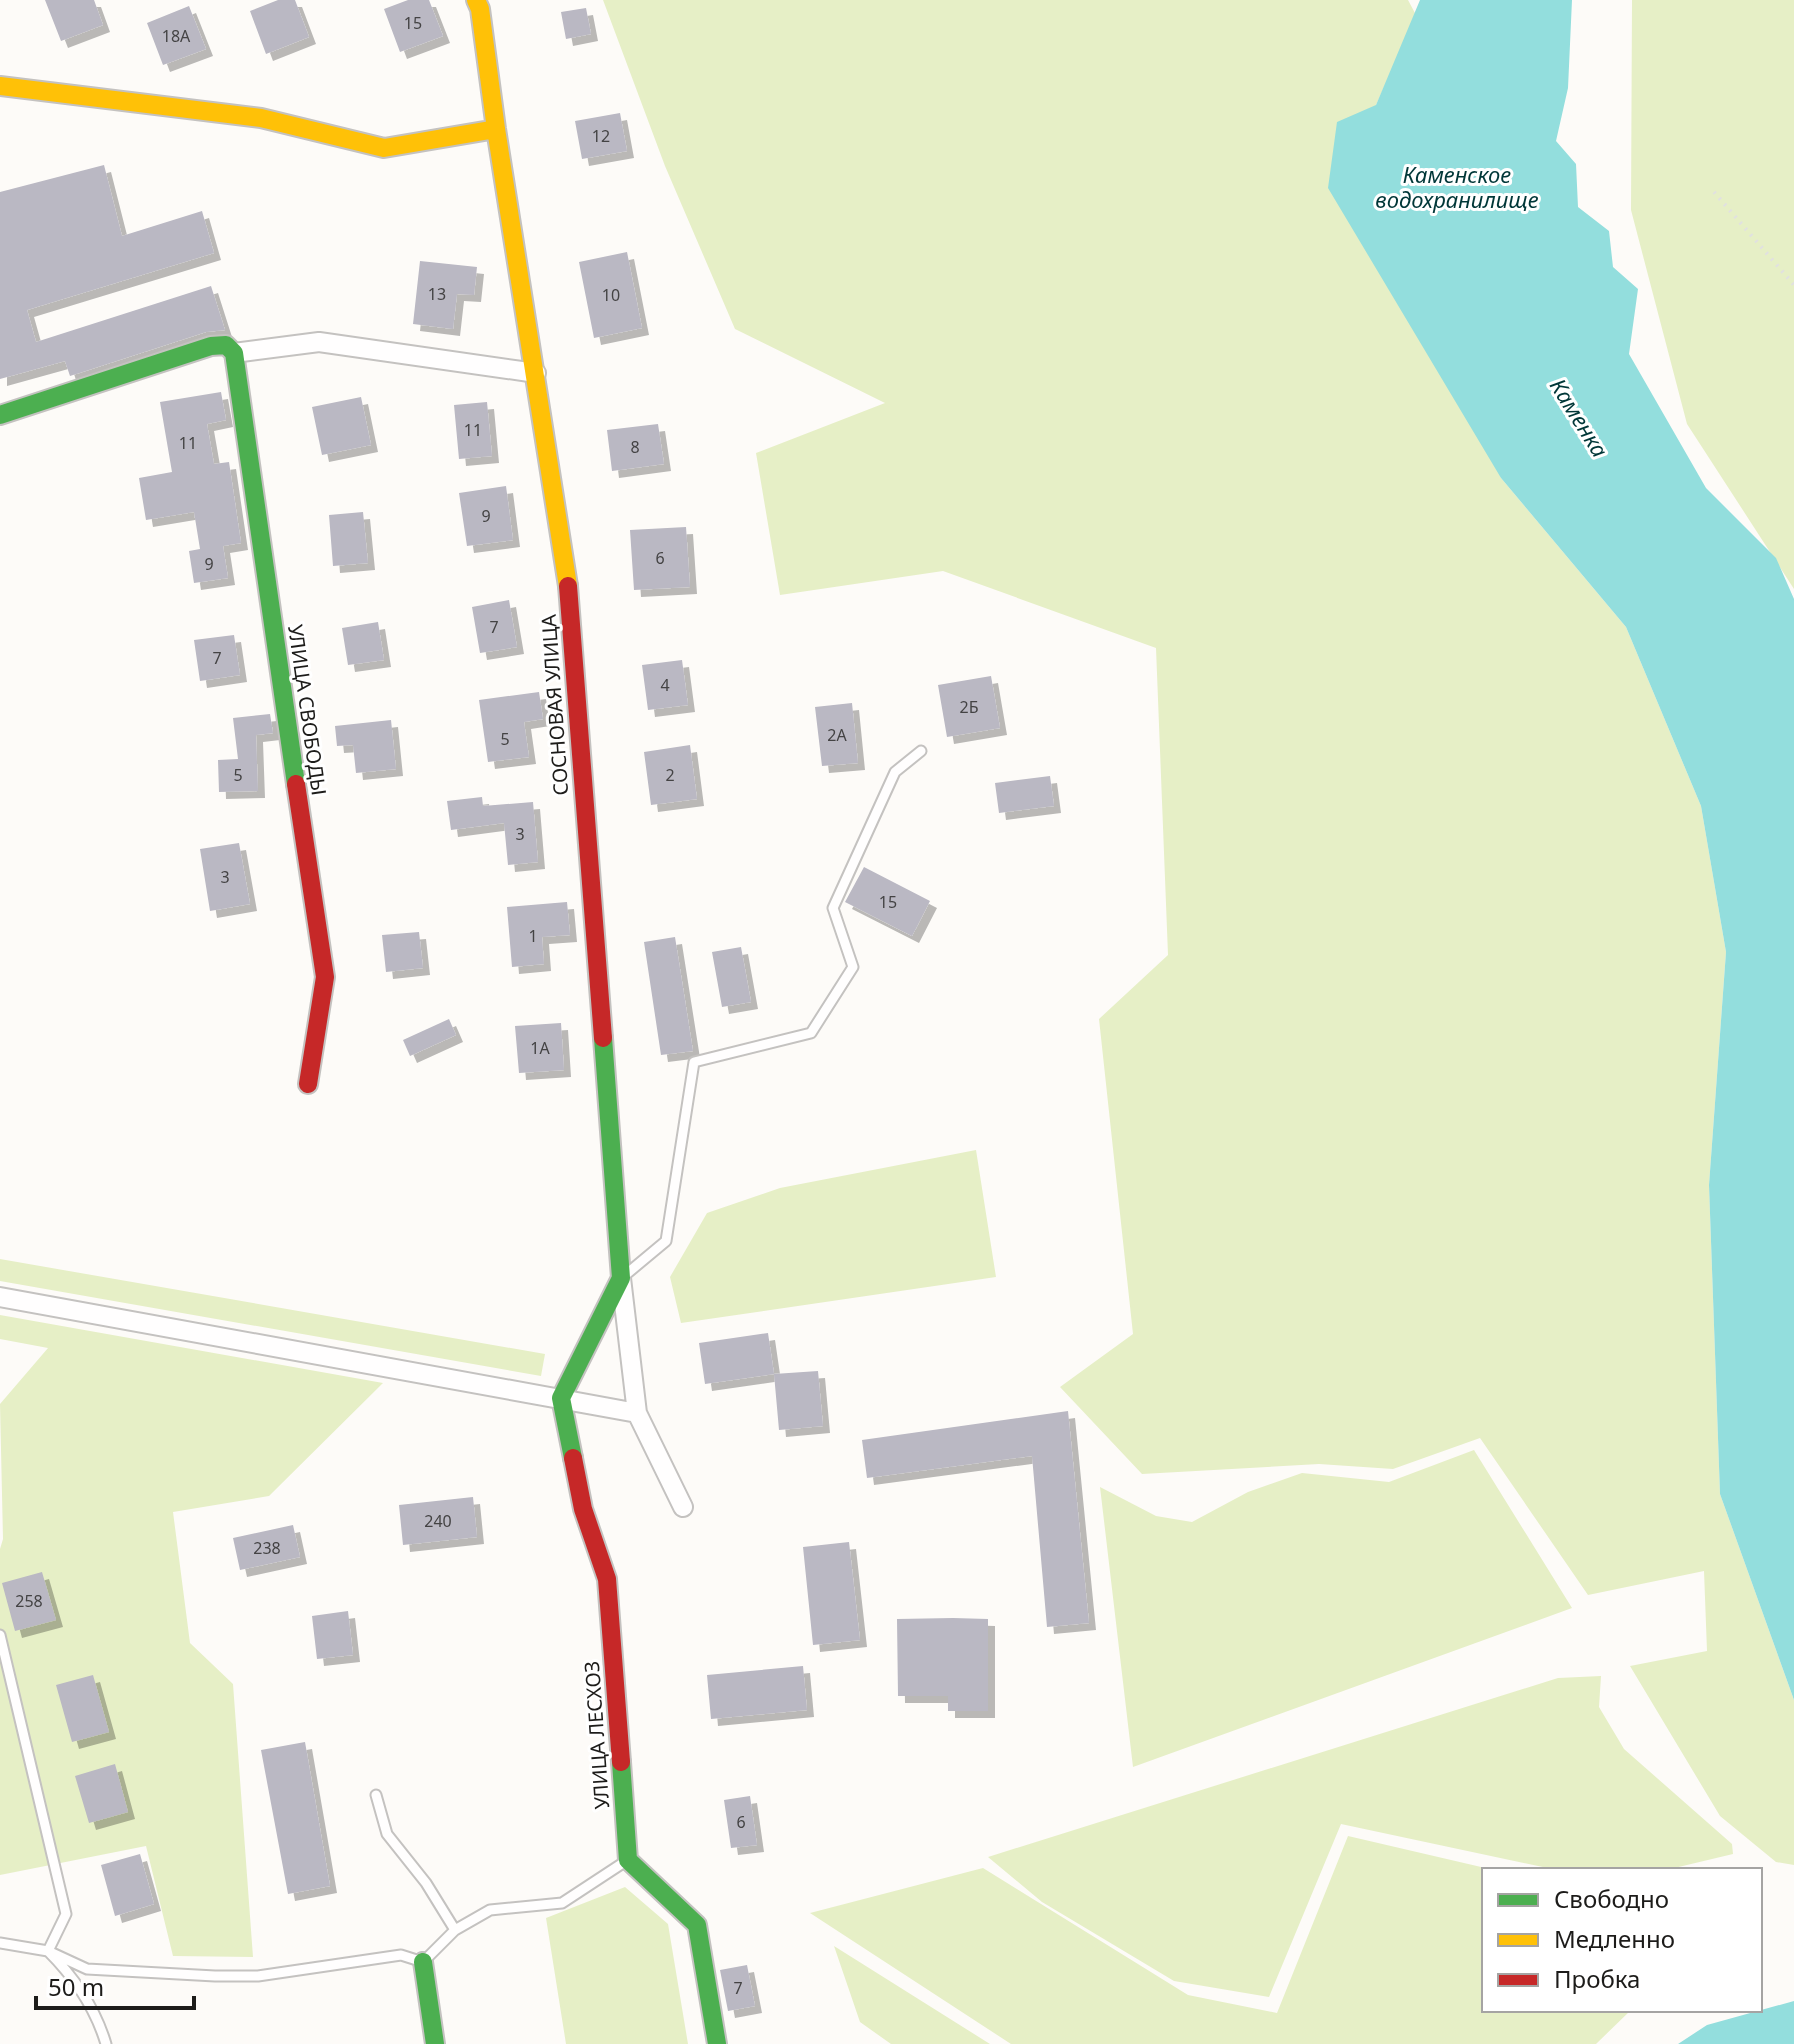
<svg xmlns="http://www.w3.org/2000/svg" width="1794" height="2044" viewBox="0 0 1794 2044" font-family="'Noto Sans',sans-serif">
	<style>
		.green { fill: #e6efc6 }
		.water { fill: #93dedd }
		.building { fill: #bab8c3; filter: url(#shadow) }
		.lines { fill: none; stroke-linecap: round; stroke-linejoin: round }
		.lane-casing { stroke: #c4c2c0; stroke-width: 13 }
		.street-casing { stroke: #c4c2c0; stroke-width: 22 }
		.fast-casing { stroke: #c4c2c0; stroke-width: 22 }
		.slow-casing { stroke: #c4c2c0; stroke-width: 22 }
		.jam-casing { stroke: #c4c2c0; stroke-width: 22 }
		.path { stroke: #e1e1e0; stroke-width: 4; stroke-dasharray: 2 6; stroke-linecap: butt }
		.lane { stroke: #fffefe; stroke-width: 9 }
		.street { stroke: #fffefe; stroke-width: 18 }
		.fast { stroke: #4caf50; stroke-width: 18 }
		.slow { stroke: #ffc107; stroke-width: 18 }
		.jam { stroke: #c62828; stroke-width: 18 }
		.labels { text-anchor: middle; stroke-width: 6; stroke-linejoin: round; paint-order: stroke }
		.number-label { font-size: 16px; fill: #444344 }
		.street-label { font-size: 20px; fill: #1d1c1a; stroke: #fff }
		.water-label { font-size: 22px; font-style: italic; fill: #003738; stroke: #fff }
	</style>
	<defs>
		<filter id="shadow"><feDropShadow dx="7" dy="7" stdDeviation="0" flood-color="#0004"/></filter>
	</defs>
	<rect width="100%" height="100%" fill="#fdfbf8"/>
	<path class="green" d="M603 0H1408L1416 15 1376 105 1501 478 1626 627 1701 806 1726 952 1709 1185 1720 1494 1794 1700V1865L1776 1862 1720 1816 1630 1666 1707 1651 1704 1571 1588 1595 1480 1438 1393 1469 1319 1464 1142 1474 1060 1387 1133 1334 1099 1019 1168 955 1156 648 943 571 780 595 756 453 885 403 735 329 665 166Z
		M1632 0H1794V589L1687 424 1631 210Z
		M976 1150 996 1277 681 1323 670 1277 707 1213 780 1188Z
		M0 1259 545 1354 541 1376 0 1281Z
		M0 1315 383 1383 269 1496 173 1512 190 1643 233 1684 253 1957 173 1956 146 1846 0 1875V1549L3 1539 0 1404 48 1348 0 1339Z
		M1474 1450 1572 1608 1133 1767 1100 1487 1156 1516 1192 1522 1248 1492 1302 1473 1389 1482Z
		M1601 1676 1599 1707 1624 1749 1732 1844 1733 1854 1666 1870H1557L1341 1824 1269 1997 1174 1981 1042 1902 988 1857 1558 1678Z
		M1348 1836 1494 1870H1484V2010H1631L1596 2044H1011L810 1913 983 1868 1188 1995 1277 2013Z
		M625 1887 668 1924 688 2044H566L546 1918Z
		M834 1946 990 2044H891L860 2022Z"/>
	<path class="water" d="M1420 0H1572L1568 88 1556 141 1576 164 1578 207 1609 231 1613 267 1638 289 1629 354 1706 488 1776 558 1794 599V1700L1720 1494 1709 1185 1726 952 1701 806 1626 627 1501 478 1328 188 1337 122 1376 105Z
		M1794 2001V2044H1678L1707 2025Z"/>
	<path class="building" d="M45 0H94L103 25 61 41Z
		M278 0H295L309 37 266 54 250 11Z
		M408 0H429L443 36 400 52 384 9Z
		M189 6 206 49 163 65 147 23Z
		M586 8 591 34 566 39 561 12Z
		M620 113 627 151 582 159 575 121Z
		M104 165 122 236 202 211 214 253 27 310 36 342 211 286 225 330 206 332 70 376 65 361 0 379V192Z
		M627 252 642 328 594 338 579 262Z
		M420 261 477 267 474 295 457 294 453 329 413 324Z
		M221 392 226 420 207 424 214 464 229 462 241 543 223 546 228 578 194 583 189 551 200 549 194 512 146 520 139 478 172 472 160 402Z
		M361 397 371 445 322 455 312 407Z
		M487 402 492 456 459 459 454 405Z
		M658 424 664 464 612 471 607 430Z
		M506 486 513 540 467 546 459 493Z
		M363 512 368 563 333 566 329 515Z
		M686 527 690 587 634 590 630 530Z
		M509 600 517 647 480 653 472 607Z
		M378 622 384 660 348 665 342 628Z
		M234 635 240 675 200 681 194 640Z
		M682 660 688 705 648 710 642 665Z
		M991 676 1000 728 947 737 938 685Z
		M539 692 543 719 524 722 529 757 488 762 479 700Z
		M852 703 858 763 822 766 815 707Z
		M270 714 273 733 256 735 258 791 219 792 218 760 238 759 233 718Z
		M391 720 396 769 356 773 353 745 337 746 335 726Z
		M690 745 697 799 651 805 644 752Z
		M1050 776 1054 806 999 813 995 783Z
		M482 797 483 806 533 802 538 862 508 865 504 823 451 830 447 801Z
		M239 843 250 904 210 911 200 849Z
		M864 867 930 901 912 936 845 902Z
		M567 902 570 935 542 937 544 964 512 967 507 907Z
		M419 932 423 968 386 972 382 935Z
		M675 937 693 1051 661 1055 644 942Z
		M741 947 751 1002 722 1007 712 952Z
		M449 1019 456 1035 410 1056 403 1040Z
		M561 1023 564 1070 519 1073 515 1026Z
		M768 1333 774 1374 705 1384 699 1343Z
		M818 1371 823 1426 779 1430 774 1374Z
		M1068 1411 1089 1623 1047 1627 1032 1456 867 1478 862 1440Z
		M473 1497 477 1537 403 1545 399 1505Z
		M293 1525 300 1557 240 1570 233 1538Z
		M849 1542 860 1640 813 1645 803 1547Z
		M42 1572 56 1620 15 1631 2 1583Z
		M348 1611 353 1655 317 1659 312 1616Z
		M953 1618 988 1619V1711H948V1696H898L897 1619Z
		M803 1666 807 1710 711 1719 707 1675Z
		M93 1675 109 1732 72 1742 56 1685Z
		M305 1742 330 1886 288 1894 261 1750Z
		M115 1764 128 1812 89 1823 75 1776Z
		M750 1796 757 1845 731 1848 724 1800Z
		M140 1854 154 1904 115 1916 101 1865Z
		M747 1965 755 2006 728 2011 720 1970Z"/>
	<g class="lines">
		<defs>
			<path id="lane" d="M624 1276 666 1241 694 1062 811 1033 853 967 833 908 895 772 921 751
				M0 1635 66 1914 48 1951C75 1978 95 2007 106 2044
				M376 1795 387 1834 426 1883 455 1930
				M0 1943 48 1951 87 1969 215 1976H258L401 1955 423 1962 455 1930 490 1910 562 1903 626 1861"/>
			<path id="street" d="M234 353 319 342 536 373
				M0 1297 637 1413 621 1278
				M637 1413 683 1507"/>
			<path id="fast" d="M0 415 211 346 226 345 234 353 296 784
				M573 1458 561 1398 621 1278 603 1038
				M621 1762 628 1860 697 1925 717 2044
				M423 1962 435 2044"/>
			<path id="slow" d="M476 0 480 9 496 129 568 586
				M0 86 261 118 384 148 496 129"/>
			<path id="jam" d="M568 586 603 1038
				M296 784 325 977 308 1084
				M573 1458 583 1509 607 1579 621 1762"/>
		</defs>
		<use href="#lane" class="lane-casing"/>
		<use href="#street" class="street-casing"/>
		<use href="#fast" class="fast-casing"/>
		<use href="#slow" class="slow-casing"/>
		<use href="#jam" class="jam-casing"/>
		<path class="path" d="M1714 192 1794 285"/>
		<use href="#lane" class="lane"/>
		<use href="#street" class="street"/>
		<use href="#fast" class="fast"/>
		<use href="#slow" class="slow"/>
		<use href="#jam" class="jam"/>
	</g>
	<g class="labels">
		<g class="number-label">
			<text x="413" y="29">15</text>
			<text x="176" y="42">18А</text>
			<text x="601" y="142">12</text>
			<text x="437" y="300">13</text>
			<text x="611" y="301">10</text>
			<text x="473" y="436">11</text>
			<text x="188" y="449">11</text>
			<text x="635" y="453">8</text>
			<text x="486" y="522">9</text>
			<text x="660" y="564">6</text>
			<text x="209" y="570">9</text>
			<text x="494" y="633">7</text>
			<text x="217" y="664">7</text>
			<text x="665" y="691">4</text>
			<text x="969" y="713">2Б</text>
			<text x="837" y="741">2А</text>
			<text x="505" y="745">5</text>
			<text x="238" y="781">5</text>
			<text x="670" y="781">2</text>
			<text x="520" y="840">3</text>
			<text x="225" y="883">3</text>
			<text x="888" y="908">15</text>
			<text x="533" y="942">1</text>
			<text x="540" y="1054">1А</text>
			<text x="438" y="1527">240</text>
			<text x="267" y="1554">238</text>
			<text x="29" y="1607">258</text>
			<text x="741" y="1828">6</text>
			<text x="738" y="1994">7</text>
		</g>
		<g class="street-label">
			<text transform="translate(555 705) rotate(-94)" y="7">СОСНОВАЯ УЛИЦА</text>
			<text transform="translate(307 710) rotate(82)" y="7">УЛИЦА СВОБОДЫ</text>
			<text transform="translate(597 1735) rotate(-94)" y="7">УЛИЦА ЛЕСХОЗ</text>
		</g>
		<g class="water-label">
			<text x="1457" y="183">Каменское<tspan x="1457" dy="25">водохранилище</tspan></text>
			<text transform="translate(1579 418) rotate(58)" y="8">Каменка</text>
		</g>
	</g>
	<rect x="1482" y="1868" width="280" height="144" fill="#ffffff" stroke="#a5a4a3" stroke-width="2"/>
	<rect x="1498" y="1894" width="40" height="12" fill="#4caf50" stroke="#a5a4a3" stroke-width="2"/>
	<text x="1554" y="1908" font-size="24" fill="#1d1c1a">Свободно</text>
	<rect x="1498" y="1934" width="40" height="12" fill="#ffc107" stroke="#a5a4a3" stroke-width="2"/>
	<text x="1554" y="1948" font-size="24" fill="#1d1c1a">Медленно</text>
	<rect x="1498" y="1974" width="40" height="12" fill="#c62828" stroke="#a5a4a3" stroke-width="2"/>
	<text x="1554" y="1988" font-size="24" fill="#1d1c1a">Пробка</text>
	<path d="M36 1996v12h158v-12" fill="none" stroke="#1d1c1a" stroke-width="4"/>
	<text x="48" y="1996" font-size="24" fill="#1d1c1a" stroke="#ffffff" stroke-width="6" paint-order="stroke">50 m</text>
</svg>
